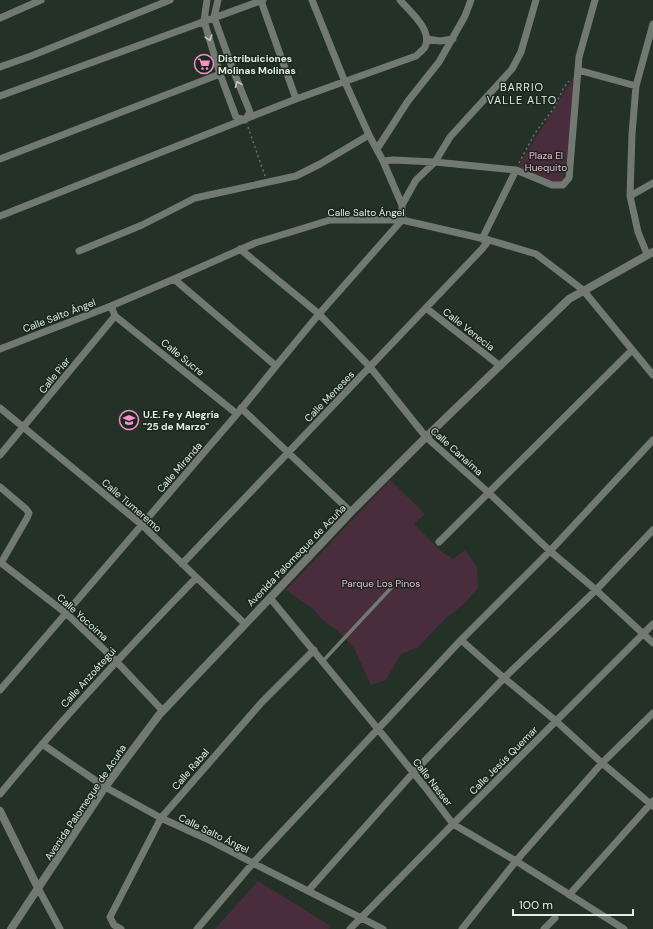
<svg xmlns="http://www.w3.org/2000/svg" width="653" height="929" viewBox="0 0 653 929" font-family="'DM Sans',sans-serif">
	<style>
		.park { fill: #4a2d3d }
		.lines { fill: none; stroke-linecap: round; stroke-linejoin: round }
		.path { stroke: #69756b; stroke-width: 1.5; stroke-dasharray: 2 3; stroke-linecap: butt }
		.service { stroke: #727973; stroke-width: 3.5 }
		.minor { stroke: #727973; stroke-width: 7 }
		.tertiary { stroke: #727973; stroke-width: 8 }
		.oneway { stroke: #c2cbc4 }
		.labels { text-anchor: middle; stroke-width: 3; stroke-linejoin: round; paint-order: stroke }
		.poi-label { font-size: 10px; font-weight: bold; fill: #e4eee6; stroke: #19271c; text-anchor: start }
		.park-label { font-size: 10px; fill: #f3b6d6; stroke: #19271c }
		.street-label { font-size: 10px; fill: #e4eee6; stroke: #19271c }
		.neighbourhood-label { font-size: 11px; letter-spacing: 1px; fill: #e4eee6; stroke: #19271c }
	</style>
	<rect width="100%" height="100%" fill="#233126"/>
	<path class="park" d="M578 70 563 185 516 170Z
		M390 480 425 514 414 524 442 552 453 559 465 550 477 567 478 588 465 603 445 619 418 647 401 654 386 680 371 685 354 648 340 633 323 620 313 609 286 590Z
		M258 881 331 926 328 929H215Z"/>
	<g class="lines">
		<path class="path" d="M248 127 265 176
			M519 163 535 133 554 108 564 87 569 81"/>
		<path class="service" d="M323 661 391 588"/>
		<path class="minor" d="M207 0 204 21 220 74 236 117 245 120 250 112 233 70 214 17 218 0
			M261 1 296 99
			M0 18 41 0
			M427 39 440 41 453 39
			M0 67 31 56 170 0
			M578 70 636 86
			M0 96 263 0
			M377 149 408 101 439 62 465 16 471 0
			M0 159 220 74
			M383 161 393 160 435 162 516 170 552 185H563L569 178 579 57 595 0
			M630 196 653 183
			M402 205 416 180 435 162 450 137 512 69 521 52 536 0
			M0 216 296 99 416 56C419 53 423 50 425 47 433 30 410 12 400 0
			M482 239 516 170
			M240 249 319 314 370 367 426 437 489 493 550 551 596 590 653 643
			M79 251 142 225 195 198 296 176 320 164 369 135
			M647 254 638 232 630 196 632 134 636 86 653 24
			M174 279 276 366
			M426 308 499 365
			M115 316 237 414
			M0 349 111 306 174 279 255 243 330 220H402L489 240 536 254 583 290 653 375
			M0 408 142 525 245 624
			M241 408 351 512
			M0 455 115 316 111 306
			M0 487 26 509 29 513 27 518 1 563
			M439 542 632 350
			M0 562 67 614 116 661 163 711
			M182 564 482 249 489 240
			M270 598 378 729 425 787 453 824 516 861 624 929
			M461 640 504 678 556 721 602 763 653 806
			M0 690 237 414 276 366 319 314 402 220V205L383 161 369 135 345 82 312 0
			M42 744 105 787 161 818 207 839 253 863 383 929
			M0 794C62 719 128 648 196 578
			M38 888 60 929
			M308 891 413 773 504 678 596 590 653 530
			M569 895 653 801
			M121 929 114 925 110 917 161 818 262 702 314 650
			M197 929 253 863 461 640 550 551 653 440
			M350 929 453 824 653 624
			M462 929 516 861 602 763 653 713
			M544 929 555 918"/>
		<path class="tertiary" d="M0 811 38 888
			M11 929 105 787 159 715 270 598 351 512 426 437 569 299 653 252"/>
	</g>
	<defs><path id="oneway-chevron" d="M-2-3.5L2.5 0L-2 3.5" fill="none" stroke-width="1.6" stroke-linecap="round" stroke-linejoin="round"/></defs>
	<g class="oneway">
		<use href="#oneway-chevron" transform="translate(209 38) rotate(73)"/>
		<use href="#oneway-chevron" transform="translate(238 84) rotate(-112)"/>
	</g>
	<defs>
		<symbol id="supermarket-ring" viewBox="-11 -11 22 22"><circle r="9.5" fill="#19271c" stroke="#f890cb" stroke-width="1.5"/><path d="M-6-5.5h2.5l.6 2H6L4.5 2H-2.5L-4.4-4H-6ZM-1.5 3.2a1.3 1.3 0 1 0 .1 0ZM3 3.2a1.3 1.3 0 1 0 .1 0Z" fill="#f890cb"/></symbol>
		<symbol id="school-ring" viewBox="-11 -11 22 22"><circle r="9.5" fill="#19271c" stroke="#f890cb" stroke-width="1.5"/><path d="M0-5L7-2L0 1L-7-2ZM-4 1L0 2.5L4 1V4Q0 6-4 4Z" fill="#f890cb"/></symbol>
	</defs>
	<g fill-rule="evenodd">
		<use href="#supermarket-ring" x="193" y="53" width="22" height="22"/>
		<use href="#school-ring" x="118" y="409" width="22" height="22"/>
	</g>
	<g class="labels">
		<g class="poi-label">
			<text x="218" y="62">Distribuiciones<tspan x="218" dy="12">Molinas Molinas</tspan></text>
			<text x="143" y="418">U.E. Fe y Alegría<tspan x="143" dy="12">"25 de Marzo"</tspan></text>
		</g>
		<g class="park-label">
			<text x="546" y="159">Plaza El<tspan x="546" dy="12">Huequito</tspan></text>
			<text x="381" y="587">Parque Los Pinos</text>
		</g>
		<g class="street-label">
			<text x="366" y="216">Calle Salto Ángel</text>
			<text transform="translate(59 315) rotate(-21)" y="4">Calle Salto Ángel</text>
			<text transform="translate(469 329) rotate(38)" y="4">Calle Venecia</text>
			<text transform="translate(183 357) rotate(39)" y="4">Calle Sucre</text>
			<text transform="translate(54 375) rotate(-51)" y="4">Calle Piar</text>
			<text transform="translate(329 396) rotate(-46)" y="4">Calle Meneses</text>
			<text transform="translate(457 451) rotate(42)" y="4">Calle Canaima</text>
			<text transform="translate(179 467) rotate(-49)" y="4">Calle Miranda</text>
			<text transform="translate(132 505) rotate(41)" y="4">Calle Tumeremo</text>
			<text transform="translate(296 555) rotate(-46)" y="4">Avenida Palomeque de Acuña</text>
			<text transform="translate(83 617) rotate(42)" y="4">Calle Yocoima</text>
			<text transform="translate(88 677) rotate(-48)" y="4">Calle Anzoátegui</text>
			<text transform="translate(503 760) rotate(-45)" y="4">Calle Jesús Quemar</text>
			<text transform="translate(190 769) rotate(-49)" y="4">Calle Rabal</text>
			<text transform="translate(433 782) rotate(52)" y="4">Calle Nasser</text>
			<text transform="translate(85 802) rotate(-56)" y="4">Avenida Palomeque de Acuña</text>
			<text transform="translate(214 833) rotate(26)" y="4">Calle Salto Ángel</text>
		</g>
		<g class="neighbourhood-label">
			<text x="522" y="91">BARRIO<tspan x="522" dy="13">VALLE ALTO</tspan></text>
		</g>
	</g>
	<path d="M513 909v6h120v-6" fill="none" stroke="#e4eee6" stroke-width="2"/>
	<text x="519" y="909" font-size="12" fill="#e4eee6" stroke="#19271c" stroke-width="3" paint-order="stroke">100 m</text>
</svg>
